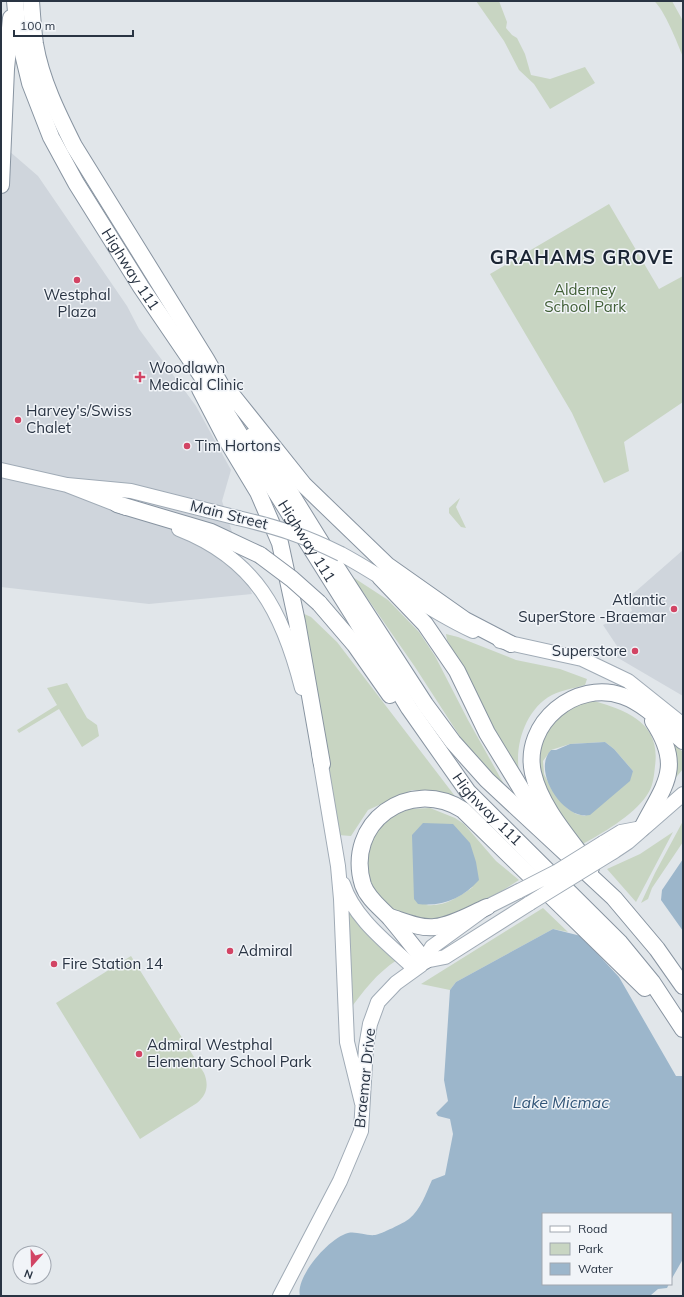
<svg xmlns="http://www.w3.org/2000/svg" width="684" height="1297" viewBox="0 0 684 1297" font-family="Mulish,sans-serif">
	<style>
		.built { fill: #cfd5dc }
		.green { fill: #c8d5c2; fill-rule: evenodd }
		.water { fill: #9cb6cb }
		.lines { fill: none; stroke-linecap: round; stroke-linejoin: round }
		.major-casing { stroke: #a0abb6; stroke-width: 16 }
		.highway-casing { stroke: #8894a1; stroke-width: 18 }
		.major { stroke: #fff; stroke-width: 14 }
		.highway { stroke: #fff; stroke-width: 16 }
		.major-bridge-casing { stroke: #a0abb6; stroke-width: 16; stroke-linecap: butt }
		.highway-bridge-casing { stroke: #8894a1; stroke-width: 18; stroke-linecap: butt }
		.major-bridge { stroke: #fff; stroke-width: 14 }
		.highway-bridge { stroke: #fff; stroke-width: 16 }
		.poi-dot { fill: #d24464; stroke: #f1f4f8; stroke-width: 1.5 }
		.labels { text-anchor: middle; stroke-width: 3; stroke-linejoin: round; paint-order: stroke }
		.street-label { font-size: 15px; fill: #293443; stroke: #f1f4f8 }
		.park-label { font-size: 15px; fill: #415f36; stroke: #f1f4f8 }
		.poi-label { font-size: 15px; fill: #293443; stroke: #f1f4f8; text-anchor: start }
		.water-label { font-size: 16px; font-style: italic; fill: #325678; stroke: #f1f4f8 }
		.district-label { font-size: 19px; font-weight: bold; letter-spacing: 1px; fill: #1b2534; stroke: #f1f4f8 }
	</style>
	<rect width="100%" height="100%" fill="#e1e6ea"/>
	<path class="built" d="M1 144 38 176 127 306 139 329 196 406 231 470 222 501 252 594 149 604 1 587Z
		M683 550V696L613 655 619 649 603 625 632 611 627 599Z"/>
	<path class="green" d="M476 1H499L507 22 506 28 512 35 517 38 525 54 531 75 550 79 585 67 595 83 550 109 534 84 519 70 504 41Z
		M654 1H672L683 21V57C678 44 664 9 654 1Z
		M609 204 659 289 683 276V402L624 442 629 471 604 483 572 413 490 274Z
		M460 498 456 507 466 528 461 527 449 513V508Z
		M345 572 388 600 419 632 435 656 468 720 510 795 470 752 415 667 363 592Z
		M302 613 311 617 337 642 461 804 433 792 412 790 368 810 351 836 338 835Z
		M446 634 458 637 516 660 560 669 587 679 585 685C575 688 562 690 552 695 525 709 513 748 520 776L447 640Z
		M67 683 87 718 97 725 99 736 82 747 59 709 19 733 17 730 57 705 47 688Z
		M594 701C628 711 661 723 655 766 654 776 653 787 647 795 633 816 601 834 579 846L543 791 536 749 542 733 562 712 580 702ZM605 742 614 749 633 771 585 816 576 814 567 808 553 792 544 774 543 761 551 750 570 744Z
		M664 735 683 752V769L667 788Z
		M430 808 455 818 464 824 496 861 519 880 481 904 439 926 397 921 365 881 366 848 375 831 390 817 410 809ZM473 887C458 897 445 907 426 905Z
		M683 821V842L652 888 648 899 641 903 655 873Z
		M673 832 636 902 607 869 640 854Z
		M341 899 397 960C377 973 363 991 349 1011Z
		M543 908 568 932 553 929 456 982 450 990 421 984Z
		M131 956 204 1073C209 1085 207 1095 197 1103L140 1139 56 1003Z"/>
	<path class="water" d="M605 742 614 749 633 771 630 781 590 815C564 821 531 771 551 750H556L570 744Z
		M423 823 453 824 470 843 476 862 479 880C463 898 442 907 418 904L414 899 412 835Z
		M683 859V931L661 900 662 890Z
		M553 929 581 936 619 977 676 1076H683V1259L671 1280V1214H543V1284H669L667 1288 658 1289 651 1295 652 1296H300C295 1277 329 1238 348 1233 356 1231 366 1236 375 1235 381 1234 404 1223 409 1219 421 1209 426 1193 432 1180L445 1175 453 1134 450 1119 438 1116 436 1113 448 1101 444 1080 450 990 456 982Z"/>
	<g class="lines">
		<defs>
			<path id="major" d="M1 470 67 485 131 491 238 518
				M67 485 126 508
				M179 529C256 559 283 613 302 688
				M341 554C386 578 427 610 473 631
				M500 641 582 659 628 681 683 725
				M319 753 338 866 341 899 347 1042 362 1103
				M603 843 621 832 642 828
				M613 852 628 842 683 794
				M343 884C354 919 390 945 415 969
				M425 961 445 957 530 903
				M280 1296 340 1181 361 1131 366 1047 370 1024 378 1002 396 983 421 965 432 947 487 907 519 891"/>
			<g id="highway">
				<path id="s1" d="M15 1 18 33 30 83 51 137 76 183 141 287 220 403 353 615 409 708 468 792 620 943 652 982 683 1029"/>
				<path d="M31 1C32 15 33 30 35 44 41 80 58 114 74 146L206 359 231 403"/>
				<path d="M1 185 6 69 11 18"/>
				<path d="M200 389 226 439 258 492 280 543 297 622 322 764"/>
				<path d="M228 390 304 485 387 565 465 620 511 644"/>
				<path d="M252 436 275 468 335 565 425 704 453 742 487 780 614 898 657 949 683 986"/>
				<path d="M117 504 211 532 260 555"/>
				<path d="M380 577 425 624 457 671 487 733 523 792 559 838"/>
				<path d="M319 603 355 645 390 695"/>
				<path d="M642 828C664 785 684 768 653 721"/>
				<path d="M591 868C571 840 541 808 533 773 522 723 576 679 623 696 646 704 665 726 683 741"/>
				<path d="M390 917C403 921 420 929 435 927 453 925 471 914 487 907"/>
				<path d="M425 961C413 947 402 932 390 918 381 908 368 899 363 885 344 823 409 776 463 810L645 988"/>
			</g>
		</defs>
		<use href="#major" class="major-casing"/>
		<use href="#highway" class="highway-casing"/>
		<use href="#major" class="major"/>
		<use href="#highway" class="highway"/>
		<defs>
			<path id="major-bridge" d="M238 518C277 527 305 536 341 554
				M519 891 558 871 603 843
				M530 903 613 852"/>
			<path id="highway-bridge" d="M260 555 292 579 319 603"/>
		</defs>
		<use href="#major-bridge" class="major-bridge-casing"/>
		<use href="#highway-bridge" class="highway-bridge-casing"/>
		<use href="#major-bridge" class="major-bridge"/>
		<use href="#highway-bridge" class="highway-bridge"/>
	</g>
	<g class="poi-dot">
		<circle cx="77" cy="280" r="4"/>
		<path d="M138 371h4v4h4v4h-4v4h-4v-4h-4v-4h4z"/>
		<circle cx="18" cy="420" r="4"/>
		<circle cx="187" cy="446" r="4"/>
		<circle cx="674" cy="609" r="4"/>
		<circle cx="635" cy="651" r="4"/>
		<circle cx="230" cy="951" r="4"/>
		<circle cx="54" cy="964" r="4"/>
		<circle cx="139" cy="1054" r="4"/>
	</g>
	<g class="labels">
		<g class="street-label">
			<text dy="5" stroke="none"><textPath href="#s1" startOffset="296">Highway 111</textPath></text>
			<text transform="translate(229 515) rotate(14)" y="5">Main Street</text>
			<text dy="5" stroke="none"><textPath href="#s1" startOffset="620">Highway 111</textPath></text>
			<text dy="5" stroke="none"><textPath href="#s1" startOffset="944">Highway 111</textPath></text>
			<text transform="translate(365 1078) rotate(-84)" y="5">Braemar Drive</text>
		</g>
		<g class="park-label">
			<text x="585" y="295">Alderney<tspan x="585" dy="17">School Park</tspan></text>
		</g>
		<g class="poi-label">
			<text x="77" y="300" text-anchor="middle">Westphal<tspan x="77" dy="17">Plaza</tspan></text>
			<text x="149" y="373">Woodlawn<tspan x="149" dy="17">Medical Clinic</tspan></text>
			<text x="26" y="416">Harvey's/Swiss<tspan x="26" dy="17">Chalet</tspan></text>
			<text x="195" y="451">Tim Hortons</text>
			<text x="666" y="605" text-anchor="end">Atlantic<tspan x="666" dy="17">SuperStore -Braemar</tspan></text>
			<text x="627" y="656" text-anchor="end">Superstore</text>
			<text x="238" y="956">Admiral</text>
			<text x="62" y="969">Fire Station 14</text>
			<text x="147" y="1050">Admiral Westphal<tspan x="147" dy="17">Elementary School Park</tspan></text>
		</g>
		<g class="water-label">
			<text x="561" y="1108">Lake Micmac</text>
		</g>
		<g class="district-label">
			<text x="582" y="264">GRAHAMS GROVE</text>
		</g>
	</g>
	<rect width="684" height="1297" fill="none" stroke="#293443" stroke-width="4"/>
	<rect x="542" y="1213" width="130" height="72" fill="#f1f4f8" stroke="#a1a7b0"/>
	<rect x="550" y="1226" width="20" height="6" fill="#ffffff" stroke="#a1a7b0"/>
	<text x="578" y="1233" font-size="12" fill="#293443">Road</text>
	<rect x="550" y="1243" width="20" height="12" fill="#c8d5c2" stroke="#a1a7b0"/>
	<text x="578" y="1253" font-size="12" fill="#293443">Park</text>
	<rect x="550" y="1263" width="20" height="12" fill="#9cb6cb" stroke="#a1a7b0"/>
	<text x="578" y="1273" font-size="12" fill="#293443">Water</text>
	<g transform="translate(32 1265) rotate(200)"><circle r="19" fill="#f1f4f8" stroke="#a1a7b0"/>
	<path d="M0-3L7 15L0 10L-7 15Z" fill="#d24464"/>
	<text y="-6" font-size="11" font-weight="bold" text-anchor="middle" fill="#293443">N</text>
	</g>
	<path d="M14 30v6h119v-6" fill="none" stroke="#293443" stroke-width="2"/>
	<text x="20" y="30" font-size="12" fill="#293443" stroke="#f1f4f8" stroke-width="3" paint-order="stroke">100 m</text>
</svg>
